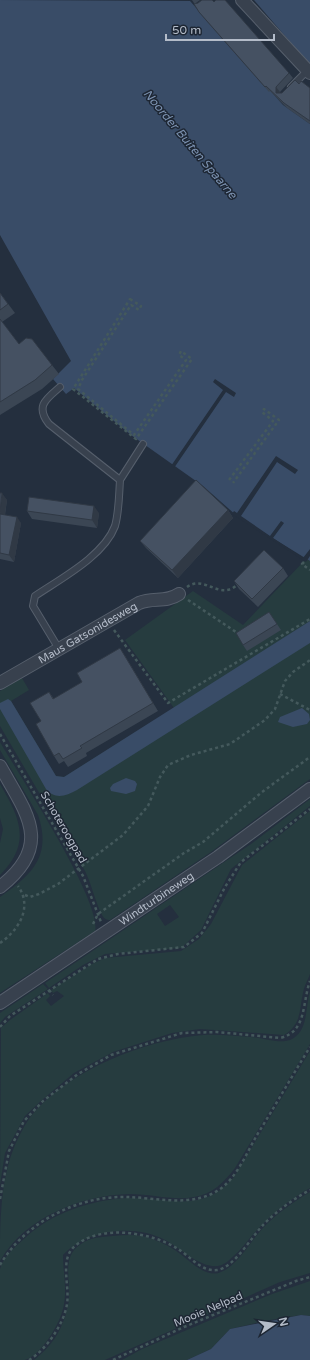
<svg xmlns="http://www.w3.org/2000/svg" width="310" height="1360" viewBox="0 0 310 1360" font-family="'Varela Round',sans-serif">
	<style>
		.green { fill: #263c3f; fill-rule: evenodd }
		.water { fill: #394c67 }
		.pier { fill: #242f3e }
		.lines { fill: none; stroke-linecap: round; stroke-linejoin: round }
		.lane-casing { stroke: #565f6c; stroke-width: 8 }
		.street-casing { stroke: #565f6c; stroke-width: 14 }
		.path { stroke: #44595c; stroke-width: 2.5; stroke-dasharray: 3 3; stroke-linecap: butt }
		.lane { stroke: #38414e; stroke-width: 6 }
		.street { stroke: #38414e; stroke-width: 12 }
		.wall { fill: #3b4654 }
		.shaded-wall { fill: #303945 }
		.building { fill: #455162; stroke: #303945 }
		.labels { text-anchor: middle; stroke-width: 3; stroke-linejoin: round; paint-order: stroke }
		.street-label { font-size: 11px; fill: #b4bcc9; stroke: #1d2633 }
		.water-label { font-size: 12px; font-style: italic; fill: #7c92b1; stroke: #1d2633 }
	</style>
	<rect width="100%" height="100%" fill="#242f3e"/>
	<path class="green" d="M306 559 310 561V779L211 852 110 920C107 920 104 919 102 915 95 902 92 885 85 871L0 726V691L22 678 29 690 11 701 56 776 64 777 174 708 125 640 193 591 243 625Z
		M0 742C18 773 103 903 95 931L0 993V897C32 875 52 856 38 815L0 750Z
		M0 784C20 818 32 843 0 875V843L3 829 0 818Z
		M310 799V806L231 869 201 930 181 948 105 954 83 965 49 988 45 983 251 844ZM170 905 179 917 165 926 157 914Z
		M310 811V974C308 980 304 986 303 993 299 1010 302 1024 284 1035L200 1029 172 1033 113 1052 74 1073 42 1100 25 1116 5 1153 0 1185 1 1028 10 1020 48 993 50 996 46 1000 51 1006 64 996 57 991 53 993 51 990 92 964 105 958 181 951 199 939 211 924 242 865Z
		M43 984 48 989 5 1017 0 1023V1013Z
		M310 991V1044L235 1168C224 1182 213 1194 194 1197 174 1201 151 1194 130 1194 82 1195 25 1217 0 1261 0 1224 0 1180 15 1145 19 1136 25 1124 31 1116 69 1070 144 1040 203 1035 218 1034 236 1036 251 1037 263 1038 279 1044 290 1040 309 1032 305 1007 310 991Z
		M310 1051V1188C292 1198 276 1210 262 1225 253 1233 246 1244 238 1252 232 1257 226 1265 218 1266 199 1268 181 1248 165 1240 134 1223 86 1230 63 1255 63 1270 67 1288 64 1304 62 1321 42 1355 25 1360 17 1360 8 1360 0 1360 0 1338 0 1315 0 1293 0 1286 0 1276 0 1269 3 1257 16 1246 25 1238 51 1213 91 1200 127 1198 169 1197 201 1215 234 1177Z
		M310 1192V1273L280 1282 105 1360H34C53 1345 63 1329 68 1305 73 1284 59 1258 81 1244 90 1237 102 1237 113 1236 125 1235 137 1234 149 1238 159 1241 170 1246 179 1253 189 1260 206 1279 221 1272 238 1265 250 1242 262 1229 276 1214 293 1202 310 1192Z
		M310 1281V1316L301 1315 264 1321 230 1329 211 1349 187 1360H122L142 1349 272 1294Z"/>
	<path class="water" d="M0 0 190 1 283 105 310 124V561L237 516 203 486 131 435 74 388 66 394 53 379 71 361 0 235Z
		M254 0H310V65Z
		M310 621V643L77 790C66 796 55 800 46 789L0 709V703L8 699 11 701 56 776 64 777Z
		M302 708 309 714 310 720 307 724 293 727 278 722 280 717Z
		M126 778 135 781 137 784 135 791 126 794 111 791 110 788 113 784Z
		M301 1315 310 1316V1360H187L211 1349 230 1329Z"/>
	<path class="pier" d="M215 379 236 393 234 397 226 392 174 468 171 466 223 390 213 382Z
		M276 456 298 470 295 474 277 462 241 516 270 536 281 521 284 523 273 538 303 558 310 549V556L306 562 232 514 234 511 237 513Z"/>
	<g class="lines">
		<defs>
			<path id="lane" d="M291 87 307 71
				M60 387C46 399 35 406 49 424L120 480 143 444
				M59 649 33 606 35 596C60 579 104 556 115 526 119 512 119 495 120 480"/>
			<g id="street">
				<path d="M242 0 310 73"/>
				<path id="s1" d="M0 683 139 603C153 597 166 603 179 594"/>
				<path d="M0 766C27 814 54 845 0 887"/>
				<path id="s2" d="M0 1003 218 857 310 789"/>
			</g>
		</defs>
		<use href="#lane" class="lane-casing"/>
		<use href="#street" class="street-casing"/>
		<path class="path" d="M130 299 141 306 139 310 131 305 82 380 78 389 134 435 186 360 179 355 181 351 192 359 136 439 73 389Z
			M229 480 273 421 262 412 264 409 279 420 233 483
			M304 562 302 564 310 570
			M187 587C205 574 220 602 238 584
			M188 600 236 632
			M114 630 168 703 310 619
			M280 694 310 710
			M0 734 83 876 101 922
			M25 895 30 897 39 894 58 884 123 835 148 806 160 777 168 765 191 755 230 744 265 720 275 709 285 681 293 672 310 660
			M93 924 98 914 184 853 203 842 262 792 310 757
			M0 943C19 930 33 907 18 886
			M49 990 53 995
			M0 1027 10 1016 98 959 118 954 184 947 202 933 225 887 241 862 310 809
			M0 1199 9 1151 24 1121 43 1101 78 1074 111 1055 182 1033 217 1032 280 1038C307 1032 302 1003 310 981
			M0 1265C25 1222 79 1195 128 1197 157 1198 191 1207 217 1191 236 1180 246 1154 257 1135 275 1106 292 1076 310 1047
			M29 1360C46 1350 64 1324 67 1304 70 1286 59 1259 75 1246 100 1224 152 1232 178 1249 190 1256 201 1272 217 1270 234 1268 252 1236 264 1224 277 1211 293 1199 310 1190
			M113 1360 184 1327 296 1281 310 1277"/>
		<use href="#lane" class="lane"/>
		<use href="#street" class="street"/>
	</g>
	<path class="wall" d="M192 0H200L196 3 289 73 293 78 280 92V93H282L299 84 310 88V124L287 108 270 91 269 92 203 17Z
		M0 293 15 313 2 322 19 344 52 365 59 374 42 389 0 415Z
		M0 493 7 500 5 515 21 523 14 562 0 559Z
		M228 510 233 518 178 578 146 548 140 541Z
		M27 511 99 513 97 528 32 519Z
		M283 568 288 576 258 607 239 589 234 581Z
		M269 612 281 630 247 651 243 645Z
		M125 656 158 711 86 753 87 756 68 767 64 761 59 764 54 756 41 721 49 692 54 699Z"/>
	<path class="shaded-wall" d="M276 87 280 92V98L276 93Z
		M2 493 7 500 4 520 0 514Z
		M94 506 99 513 97 528 92 520Z
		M228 510 233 518 178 578 172 570Z
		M17 517 21 523 14 562 9 555Z
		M120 648 125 656 158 711 153 703Z"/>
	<path class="building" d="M202 0H212L214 2 216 0H225L289 73 276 87V93H282L295 80 299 84 301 81 310 88V121L284 103 266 86 265 87 199 12 194 4 198 3Z
		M0 293 8 304 0 310Z
		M0 319 19 344 26 338 32 339 52 365 35 380 0 402Z
		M196 480 228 510 172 570 140 541Z
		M0 493H2L0 512Z
		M29 497 94 506 92 520 27 511Z
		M0 514 17 517 9 555 0 553Z
		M264 550 283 568 252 599 234 581Z
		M269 612 277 624 243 645 236 633Z
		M120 648 153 703 80 746 82 748 63 759 59 753 54 756 36 724 41 721 30 703 49 692 53 699 82 682 77 673Z"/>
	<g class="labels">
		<g class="street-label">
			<text dy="4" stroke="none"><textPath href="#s1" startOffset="101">Maus Gatsonidesweg</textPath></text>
			<text transform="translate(64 827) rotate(60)" y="4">Schoteroogpad</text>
			<text dy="4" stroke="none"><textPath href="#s2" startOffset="188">Windturbineweg</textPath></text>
			<text transform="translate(208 1309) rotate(-23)" y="4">Mooie Nelpad</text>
		</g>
		<g class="water-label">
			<text transform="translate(190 144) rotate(50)" y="4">Noorder Buiten Spaarne</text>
		</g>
	</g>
	<g transform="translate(274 1324) rotate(77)" stroke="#1d2633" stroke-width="3" paint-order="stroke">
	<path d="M0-3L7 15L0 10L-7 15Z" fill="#b4bcc9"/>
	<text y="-6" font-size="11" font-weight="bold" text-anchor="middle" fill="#b4bcc9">N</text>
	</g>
	<path d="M166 34v6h108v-6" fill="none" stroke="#b4bcc9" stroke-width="2"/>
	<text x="172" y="34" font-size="12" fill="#b4bcc9" stroke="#1d2633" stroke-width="3" paint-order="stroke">50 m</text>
</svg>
